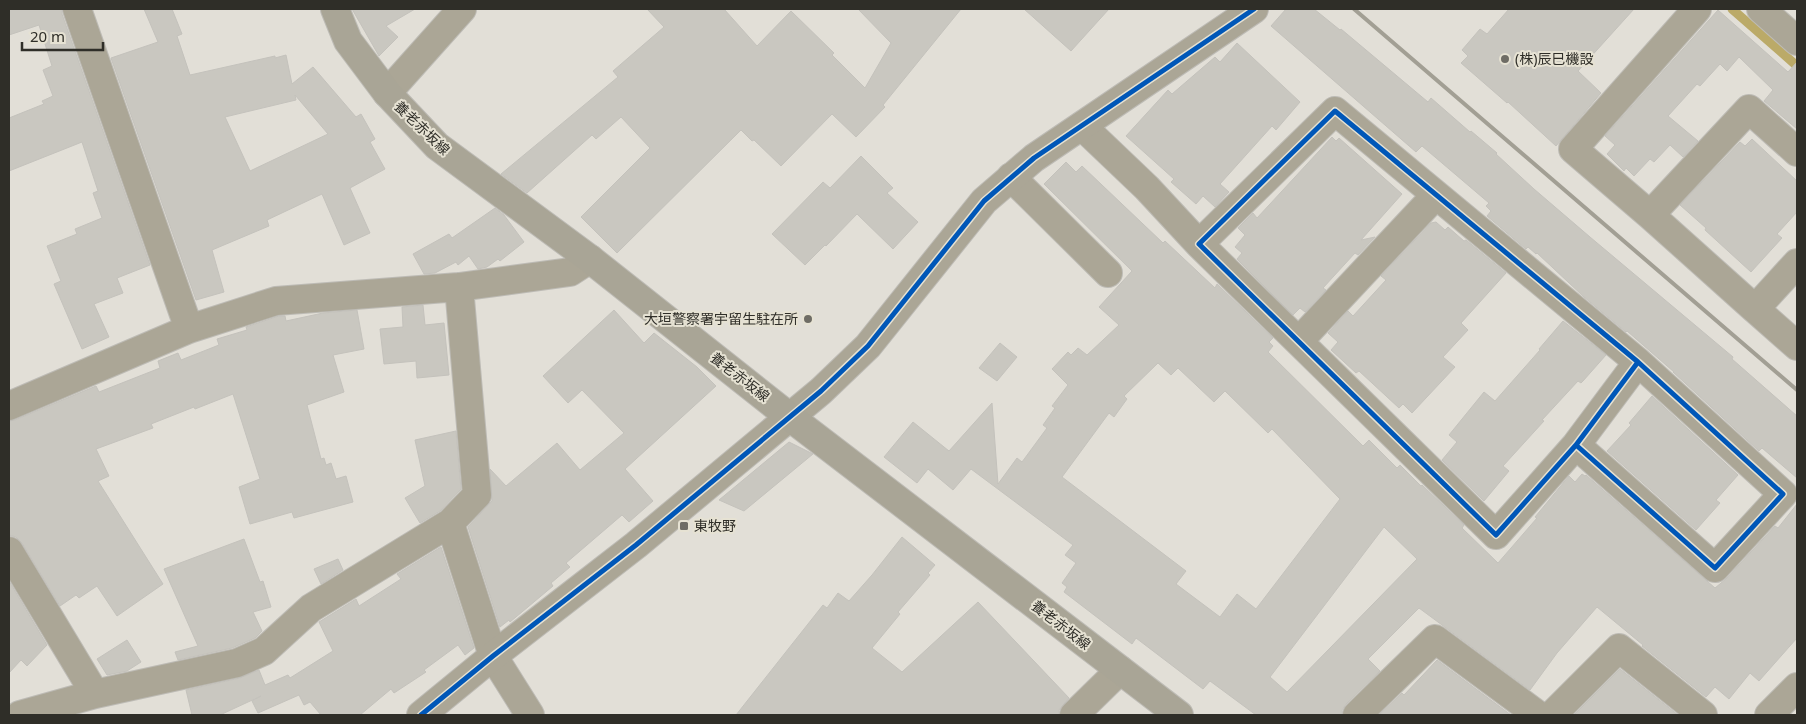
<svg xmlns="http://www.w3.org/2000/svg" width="1806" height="724" viewBox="0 0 1806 724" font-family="'Noto Sans','Noto Sans JP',sans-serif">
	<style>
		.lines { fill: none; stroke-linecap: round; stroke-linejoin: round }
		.stream { stroke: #bbaa68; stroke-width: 9 }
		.building { fill: #c9c7c0; stroke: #c4c2bc; fill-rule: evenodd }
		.minor-casing { stroke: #bdbbb5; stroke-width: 30 }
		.tertiary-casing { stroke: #bdbbb5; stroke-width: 30 }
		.secondary-casing { stroke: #bdbbb5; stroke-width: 30 }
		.minor { stroke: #aba696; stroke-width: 28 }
		.tertiary { stroke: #aba696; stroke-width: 28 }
		.secondary { stroke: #a9a596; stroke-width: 28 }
		.rail { stroke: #a29f94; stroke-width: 4 }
		.cycleway-casing { stroke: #e6e2d3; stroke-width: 8 }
		.cycleway { stroke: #0057b8; stroke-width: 5 }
		.poi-dot { fill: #6e6c65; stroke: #e6e2d3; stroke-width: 2 }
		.labels { text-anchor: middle; stroke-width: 4; stroke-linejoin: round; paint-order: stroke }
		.poi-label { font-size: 14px; fill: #2f2e28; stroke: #e6e2d3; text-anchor: start }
		.street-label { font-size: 14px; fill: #2f2e28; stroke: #e6e2d3 }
	</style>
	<rect width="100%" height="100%" fill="#e2dfd7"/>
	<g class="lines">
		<path class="stream" d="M1732 9 1797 66"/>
	</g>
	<path class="building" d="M9 9H62V14L150 265 117 278 123 293 94 304 109 337 82 349 54 284 61 281 47 246 77 234 75 229 102 218 93 193 98 191 82 142 9 171V118L44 104 42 101 53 96 43 70 52 66 39 25 9 35Z
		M144 9H172L182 34 177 36 190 75 275 56V58L286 55 292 84 313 67 356 117 361 114 375 139 370 142 385 169 350 188 370 233 344 245 322 194 267 220 269 226 212 250 224 292 196 300 111 58 158 42ZM295 95 328 134 250 171 225 117 296 100Z
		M352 9H415L386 26 398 37 379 56Z
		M647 9H724L757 46 791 11 834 53 832 55 865 88 891 43 858 9H961L883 105 885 107 856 137 832 114 781 166 754 140 752 141 741 130 617 253 581 217 650 148 621 117 596 139 592 135 527 193 501 174 618 77 613 71 664 27Z
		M1024 9H1109L1071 51Z
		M1286 9H1314L1340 30 1341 29 1428 102 1431 98 1470 132 1471 131 1497 153 1496 154 1534 189 1590 237 1733 357 1732 359 1797 416V478L1762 448 1759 451 1673 372H1674L1627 331 1626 332 1584 297 1537 253 1536 254 1528 247 1526 249 1487 216 1491 211 1486 206 1489 203 1422 146 1416 152 1271 26Z
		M1509 9H1634L1578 71 1601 93 1556 146 1508 102 1507 103 1461 63 1468 56 1462 50 1480 29 1487 34Z
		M1718 10 1788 72 1797 62V129L1764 101 1773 90 1739 57 1727 71 1720 64 1700 86 1697 84 1668 116 1698 141 1683 157 1670 145 1654 162 1650 159 1634 176 1626 168 1624 171 1607 154 1615 145 1605 136Z
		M1237 43 1300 102 1276 130 1272 126 1220 184 1229 192 1215 207 1203 196 1196 204 1171 182 1174 179 1126 136 1168 90 1172 94 1215 57 1220 62Z
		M1332 137 1336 141 1339 138 1402 194 1361 240 1375 237 1358 255 1355 253 1323 288 1326 290 1305 312 1300 308 1293 315 1237 259 1242 253 1235 247 1245 235 1238 228 1253 213 1257 218Z
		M1752 139 1797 181V212L1777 234 1782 238 1751 272 1705 230 1706 228 1680 205 1740 142 1745 146Z
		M861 156 893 188 887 193 918 222 893 249 857 214 826 246 825 245 805 265 772 234 823 182 830 188Z
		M1066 162 1076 172 1082 166 1163 243 1165 241 1215 288 1217 284 1273 338 1269 342 1273 346 1268 352 1363 446 1369 440 1397 468 1400 465 1421 486 1422 485 1464 525 1462 528 1498 563 1537 518 1535 517 1569 476 1575 482 1582 474 1585 476 1586 475 1715 588 1726 579 1775 526 1778 528 1797 504V638L1759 681 1750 673 1729 699 1715 687 1706 697 1642 646 1643 645 1597 607 1557 653 1530 690 1419 608 1368 659 1380 671 1346 704 1342 710V715H1256L1210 681 1203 689 1136 638 1132 644 1064 592 1067 587 1062 583 1076 563 1065 555 1073 545 971 469 953 490 928 469 917 483 884 457 913 422 949 451 992 403 998 484 1017 458 1022 462 1047 428 1043 425 1055 408 1052 406 1068 385 1052 369 1068 352 1071 355 1078 348 1087 355 1119 325 1099 307 1132 271 1044 184ZM1158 363 1171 375 1178 368 1214 402 1225 391 1268 433 1272 429 1340 499 1256 609 1237 594 1220 617 1176 584 1186 571 1062 477 1109 413 1114 417 1127 399 1124 396ZM1384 527 1417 559 1287 692 1270 677Z
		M495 208 504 215 524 242 500 261 498 259 487 267 478 269 469 256 458 265 456 262 435 273 424 274 413 254 449 234 452 238Z
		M1436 222 1445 230 1448 227 1464 241 1466 240 1506 273 1461 323 1468 330 1443 357 1455 367 1412 413 1403 404 1399 408 1359 371 1356 373 1331 350 1338 342 1328 333 1348 311 1353 316 1386 280 1381 276 1431 223Z
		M423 305 425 325 444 323 449 375 417 378 416 361 384 364 380 329 403 327 402 307Z
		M357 310 364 349 333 355 344 392 307 405 321 459 324 458 326 465 331 463 336 479 346 476 353 502 294 518 292 512 250 524 239 487 260 479 233 394 195 409 194 407 151 424 153 428 96 449 109 476 98 481 163 584 117 616 97 586 79 598 76 595 60 606 22 543 16 537 9 535V421L15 420 96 386 99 392 160 368 158 361 178 353 181 360 219 345 217 339 247 330 246 327 279 316H285L286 321 323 313Z
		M614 310 644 343 654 333 697 367 716 386 625 469 653 501 629 522 622 515 566 563 570 567 551 583 553 586 510 622 509 620 500 627 468 527 492 501 490 469 506 486 557 443 580 470 624 433 582 390 568 403 543 376Z
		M1563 321 1606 355 1583 381 1581 383 1578 381 1542 420 1544 421 1503 466 1509 471 1484 501 1442 460 1457 442 1449 435 1484 392 1495 401 1540 350 1539 349Z
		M1000 343 1017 357 997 381 979 368Z
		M1652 396 1738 475 1716 500 1720 503 1696 530 1607 451 1631 425 1629 423Z
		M456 431 461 489 440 511 420 523 405 498 425 486 415 440Z
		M789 442 813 454 744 511 719 500Z
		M902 537 935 565 928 573 930 575 898 612 900 614 872 648 902 672 978 602 1069 698 1059 710V715H736L823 605 827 608 838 593 849 601 872 575Z
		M244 539 260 582 263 581 271 607 253 612 262 631 255 638 232 648 178 660 175 652 198 646 164 569Z
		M441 547 474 648 465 655 458 645 424 670 426 672 394 693 391 689 360 715H321L310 702 304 705 299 695 258 713 252 701 261 696 220 715H192L186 690 240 678 259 670 265 685 288 675 290 678 333 651 319 622 356 599 359 606 401 579 397 574Z
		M338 559 343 570 321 584 314 569Z
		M9 581 47 645 27 666 21 660 9 673Z
		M127 640 141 662 127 671 107 675 97 659Z
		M1437 660 1511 715H1379L1402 693 1404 695Z
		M1620 669 1678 715H1574Z"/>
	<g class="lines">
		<defs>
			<path id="minor" d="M77 9 189 329
				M1697 9 1573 149 1650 215 1749 109 1797 152
				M1761 9 1797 41
				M387 93 462 9
				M1082 126 1147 188 1199 244
				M1011 177 1108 273
				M1650 215 1755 309
				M1797 263 1755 309 1797 346
				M1299 341 1436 195
				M9 406 189 329 276 301 459 287 570 272 590 259
				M1576 445 1715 568 1783 494 1638 362 1335 111 1199 244 1496 535 1576 445 1638 362
				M450 523 477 495 459 287
				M9 551 95 694
				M20 715 95 694 237 663 264 651 311 608 450 523 493 656 530 715
				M1074 715 1120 670
				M1357 715 1435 639 1538 715
				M1552 715 1619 648 1703 715
				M1769 715 1797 687"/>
			<path id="tertiary" d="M421 715 493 656 636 545 821 391 868 346 984 201 1034 158 1254 9"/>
			<path id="secondary" d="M335 9 348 41 387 93 437 146 590 259 791 418 1179 715"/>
		</defs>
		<use href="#minor" class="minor-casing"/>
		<use href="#tertiary" class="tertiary-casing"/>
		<use href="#secondary" class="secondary-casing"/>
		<use href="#minor" class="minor"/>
		<use href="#tertiary" class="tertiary"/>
		<use href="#secondary" class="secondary"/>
		<path class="rail" d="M1354 9 1797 390"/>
		<defs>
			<path id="cycleway" d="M1576 445 1715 568 1783 494 1638 362 1335 111 1199 244 1496 535 1576 445 1638 362
				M421 715 493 656 636 545 821 391 868 346 984 201 1034 158 1254 9"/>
		</defs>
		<use href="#cycleway" class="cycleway-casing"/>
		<use href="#cycleway" class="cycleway"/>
	</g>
	<g class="poi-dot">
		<circle cx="1505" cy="59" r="5"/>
		<circle cx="808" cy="319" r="5"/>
		<rect x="679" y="521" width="10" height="10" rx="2.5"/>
	</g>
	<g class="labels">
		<g class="poi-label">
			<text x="1515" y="64">(株)辰巳機設</text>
			<text x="798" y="324" text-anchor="end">大垣警察署宇留生駐在所</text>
			<text x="694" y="531">東牧野</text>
		</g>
		<g class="street-label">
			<text transform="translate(422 128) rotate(44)" y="5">養老赤坂線</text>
			<text transform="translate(740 377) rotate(38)" y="5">養老赤坂線</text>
			<text transform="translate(1061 625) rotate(38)" y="5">養老赤坂線</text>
		</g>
	</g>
	<rect width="1806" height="724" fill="none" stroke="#2f2e28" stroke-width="20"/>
	<path d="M22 42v8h81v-8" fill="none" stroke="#2f2e28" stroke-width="2.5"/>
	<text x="30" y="42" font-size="15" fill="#2f2e28" stroke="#e6e2d3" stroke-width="4" paint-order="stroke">20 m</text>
</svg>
